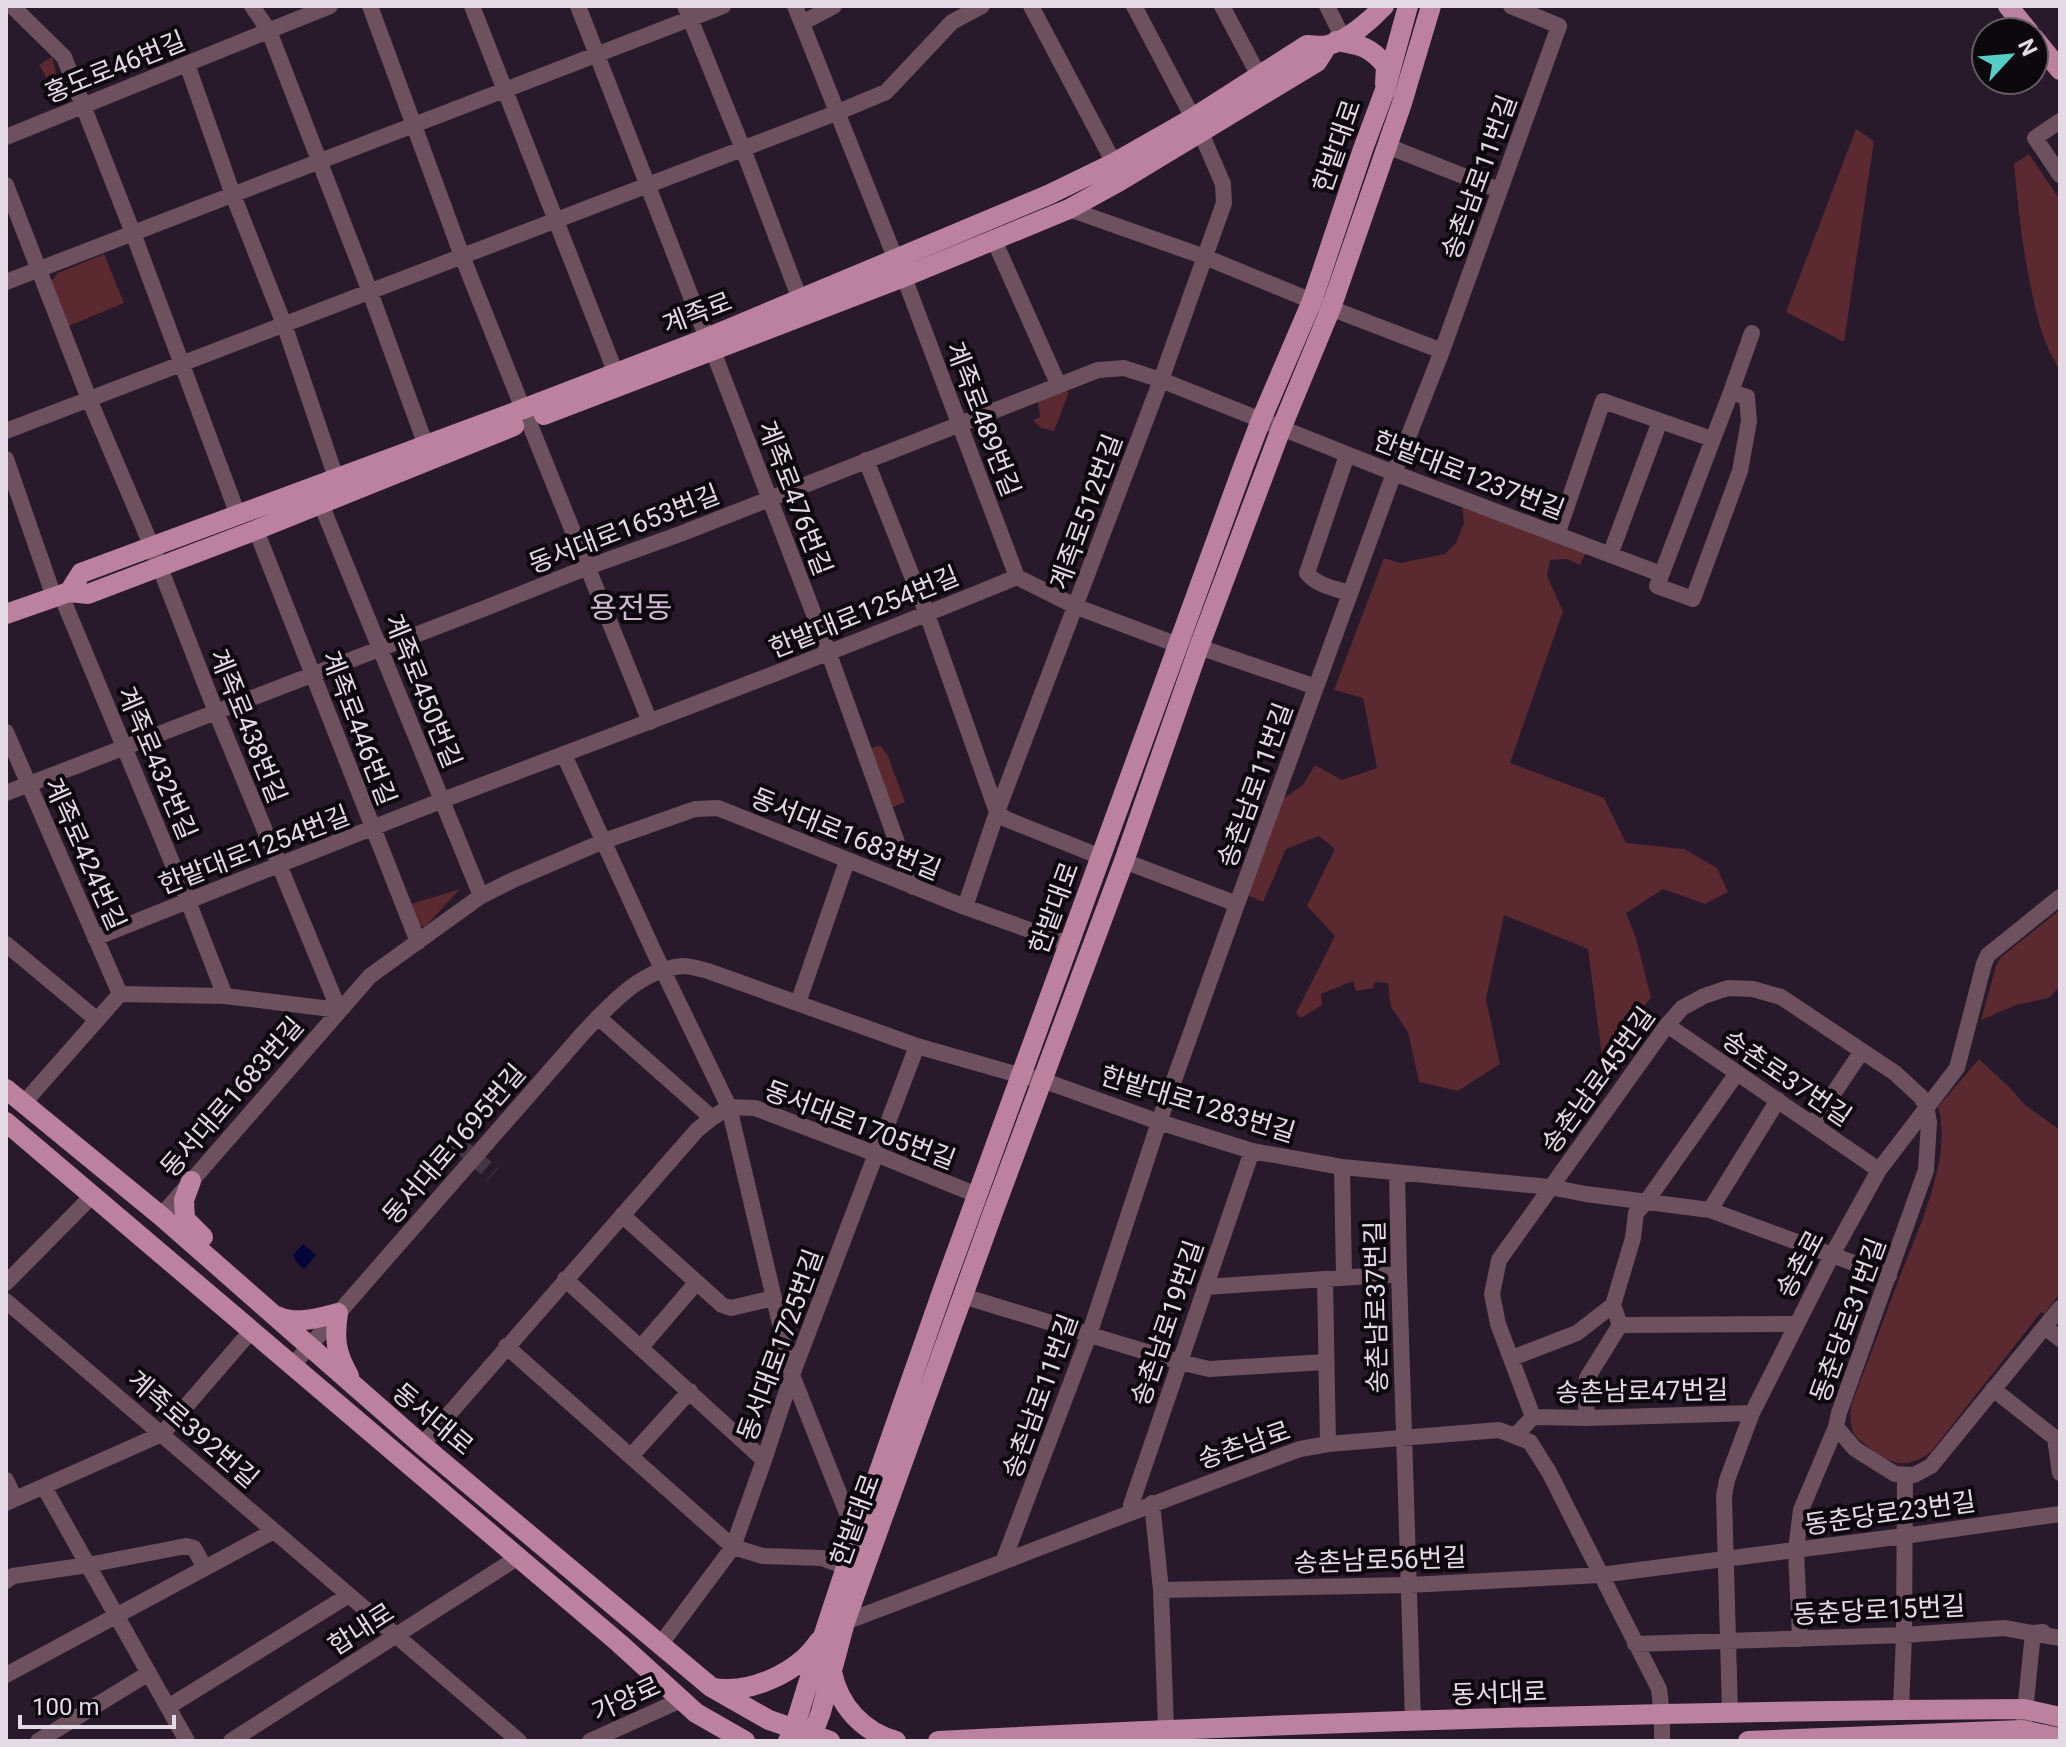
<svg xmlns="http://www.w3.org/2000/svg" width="2066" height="1747" viewBox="0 0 2066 1747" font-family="Roboto,'Noto Sans KR',sans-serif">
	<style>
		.green { fill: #5a2a30 }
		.water { fill: #030539 }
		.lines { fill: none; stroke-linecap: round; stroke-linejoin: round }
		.minor-tunnel { stroke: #443647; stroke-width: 16; stroke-dasharray: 16 8; stroke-linecap: butt }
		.minor { stroke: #6e515f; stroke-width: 16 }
		.major { stroke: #bc819f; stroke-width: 20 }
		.labels { text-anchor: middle; stroke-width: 8; stroke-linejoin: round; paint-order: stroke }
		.street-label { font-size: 26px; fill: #e4dae6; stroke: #0d070e }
		.quarter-label { font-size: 30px; fill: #cfbad2; stroke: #0d070e }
	</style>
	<rect width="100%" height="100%" fill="#28192b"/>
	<path class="green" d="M52 57 58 81 57 89H53L39 65Z
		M1856 129 1874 141 1844 342 1786 312Z
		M2029 154 2060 200V370C2043 345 2037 317 2031 288 2022 247 2018 206 2014 164Z
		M104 254 124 303 66 327 49 284 58 273Z
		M1066 391 1069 392 1054 431 1041 428 1033 420 1040 417 1038 401Z
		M1462 505 1586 552 1580 565 1567 559 1550 560 1547 576 1563 611 1510 763 1604 798 1626 843 1684 849 1717 868 1728 892 1705 904 1663 889 1626 913 1636 938 1651 998 1602 1056 1588 949 1504 915 1486 999 1500 1064 1458 1091 1419 1082 1408 1032 1391 1007 1388 983 1375 982 1373 988 1356 991 1353 981 1321 994 1322 1005 1301 1018 1296 1013 1335 936 1307 906 1335 849 1319 836 1286 849 1263 902 1247 895 1283 799 1303 785 1315 765 1342 780 1377 768 1363 698 1334 690 1384 558 1400 563 1445 554 1456 543 1464 523Z
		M880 745 888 756 905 802 884 811 864 751Z
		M460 889 425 927 414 925 408 905Z
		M2060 910V986L2049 998 2016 1005 1981 1020 1996 966 2001 957Z
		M1979 1059 2010 1088 2025 1105 2060 1130V1293L2044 1314 2041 1312 1931 1452C1905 1471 1890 1464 1867 1446 1861 1441 1856 1438 1853 1432 1850 1423 1850 1415 1851 1406 1866 1365 1882 1325 1897 1284 1915 1236 1954 1157 1938 1107Z"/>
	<path class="water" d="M303 1244 316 1255 304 1269 297 1263 293 1255Z"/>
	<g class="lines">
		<path class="minor-tunnel" d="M456 1142 493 1174"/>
		<path class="minor" d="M12 6 64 57 133 233 238 515
			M252 6 269 31 370 292 429 454
			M370 6 462 256 523 409
			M472 6 620 384
			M578 6 707 338
			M685 6 743 149 804 310
			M795 6 896 260
			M1031 6 1114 163
			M1134 6 1193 118
			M1222 6 1259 76
			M1327 6 1343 38
			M802 23 834 6
			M187 64 233 195 284 324 336 478
			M2060 121 2035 138 2060 175
			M6 137 330 6
			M1387 146 1499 190
			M6 185 89 399 152 547 216 712 339 1010 225 996 120 994
			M1069 209 1205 257 1312 301 1442 351
			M994 240 1059 386
			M904 277 1017 577
			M6 282 723 6
			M713 351 828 651 913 887
			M1731 392 1657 586 1693 599 1740 471 1749 421 1747 397 1731 392 1752 333
			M528 420 650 722
			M6 431 836 113 886 92 952 22 982 6
			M1347 455 1307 573C1316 585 1335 589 1350 593
			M6 459 54 597
			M866 460 927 614 997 812 1006 819 1101 857
			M321 504 481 896
			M256 530 418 942
			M1557 535 1603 401 1712 439
			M1610 555 1660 421
			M61 595 188 901 225 996
			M1199 647 1316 687
			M6 732 120 994
			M564 755 655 954 729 1107 792 1375 856 1536
			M6 793 488 607 588 567 680 534 1098 370 1124 368 1161 380 1394 473 1661 574
			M1124 861 1237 904
			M965 907 997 812 1161 380 1224 203 1223 184 1201 133
			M95 938C211 892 327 845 443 800 635 727 828 655 1017 577L1077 607 1178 645
			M6 944 96 1019
			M798 1003 847 861
			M598 1017 712 1118
			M1667 1025 1879 1170
			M23 1104 120 994
			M729 1107 755 1108 876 1154 977 1195
			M1813 1124 1862 1051
			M1342 1167 1344 1278
			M1397 1173 1399 1274 1413 1721
			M1710 1210 1778 1100
			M622 1215 722 1305 731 1308 774 1298
			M161 1216 370 976 481 896 511 881 604 841 695 809 718 808 965 907 1069 944
			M565 1279 764 1460
			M1325 1280 1328 1444
			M6 1283 93 1195
			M1205 1287 1399 1274
			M963 1296 1179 1362 1209 1369 1326 1362
			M6 1301 519 1741
			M1620 1325 1613 1305 1633 1238 1636 1213 1646 1202 1737 1073
			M1620 1325 1796 1324
			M2045 1327 2060 1339
			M506 1346 733 1547 763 1556 822 1558 846 1567
			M641 1347 697 1282
			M1512 1358 1577 1333 1613 1305
			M293 1365 584 1032C611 1004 641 969 683 966 691 966 700 969 708 971L917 1046 1019 1075 1042 1080 1159 1122 1252 1151 1342 1167 1550 1187 1586 1194 1710 1210 1889 1276
			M1993 1389 2055 1438 2060 1473
			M1533 1417 1586 1418 1752 1413
			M1586 1418 1587 1378 1620 1325
			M1515 1436 1533 1417 1498 1324 1492 1294 1499 1260 1667 1025 1682 1008 1704 996 1728 988 1753 989 1781 997 1895 1073 1921 1097 1926 1106 1929 1122 1926 1170 1839 1413 1836 1427 1855 1449 1895 1474 1914 1475 1931 1466 2060 1308
			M422 1445 697 1130 712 1118 729 1107
			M631 1456 690 1391
			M6 1480 15 1499
			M44 1487 187 1741
			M6 1503 162 1434 252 1330
			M1152 1503 1161 1590 1166 1729
			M1131 1511V1505L1252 1151
			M1003 1562 1089 1335 1159 1122 1237 904 1394 473 1442 351 1559 26 1511 6
			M6 1581 13 1576 88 1565 186 1546 194 1548 205 1568
			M1161 1590 1409 1585 1600 1575 1904 1536 2060 1514
			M845 1622C997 1565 1148 1505 1300 1449L1328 1444 1499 1430 1530 1442 1549 1472 1659 1689 1662 1715V1741
			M1800 1639 1796 1550 1801 1510 1836 1427
			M1635 1644 1904 1635 2004 1628 2060 1638
			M660 1645 733 1547 764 1460 792 1375 917 1046
			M6 1675 274 1531
			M168 1707 349 1595
			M1901 1710 1904 1635 1905 1475
			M1730 1712 1724 1496 1727 1480 1752 1413 1832 1255 1879 1170 1957 1068 1984 964 1988 955 2060 897
			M38 1741 149 1673
			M231 1741 517 1558
			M590 1741 681 1700
			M2022 1741 2033 1633 2043 1632"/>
		<path class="major" d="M2008 6 2029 32
			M2034 38 2060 70
			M1336 41C1360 45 1370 46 1386 66L1385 84
			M544 415 904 277 1069 209 1120 181 1317 62 1327 46
			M69 592 81 573 523 409 707 338 1048 195 1114 163 1193 118 1307 45C1314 45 1322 47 1328 45 1347 41 1371 20 1384 6
			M6 614 69 592 88 594 256 530 514 426
			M6 1089 161 1216 422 1445 711 1687 769 1720 830 1741
			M6 1122 619 1643 696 1713 745 1741
			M191 1181 184 1200 185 1219 203 1237
			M277 1316C296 1325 318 1318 338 1313 334 1340 336 1353 349 1376
			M832 1672C839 1706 863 1732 896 1741
			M715 1688C751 1694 799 1672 819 1641
			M788 1741 794 1729C839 1581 892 1435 943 1289 1041 1015 1143 742 1243 467L1261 420 1312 301 1363 149 1385 90 1408 6
			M810 1741 821 1712 845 1622 992 1215 1124 861 1199 647 1281 429 1331 308 1402 103 1431 6
			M938 1741C1300 1722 1662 1711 2024 1709L2060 1717
			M1748 1741 2022 1730 2060 1738"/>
	</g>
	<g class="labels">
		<g class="street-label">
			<text transform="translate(115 67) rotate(-22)" y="9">홍도로46번길</text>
			<text transform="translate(1337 146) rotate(-71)" y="9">한밭대로</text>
			<text transform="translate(1479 177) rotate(-70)" y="9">송촌남로11번길</text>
			<text transform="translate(697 313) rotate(-21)" y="9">계족로</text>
			<text transform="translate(983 419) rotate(69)" y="9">계족로489번길</text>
			<text transform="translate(1469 475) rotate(21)" y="9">한밭대로1237번길</text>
			<text transform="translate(795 498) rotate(69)" y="9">계족로476번길</text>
			<text transform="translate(1086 512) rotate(-70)" y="9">계족로512번길</text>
			<text transform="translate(624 529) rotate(-21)" y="9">동서대로1653번길</text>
			<text transform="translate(864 612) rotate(-22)" y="9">한밭대로1254번길</text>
			<text transform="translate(423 691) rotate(68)" y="9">계족로450번길</text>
			<text transform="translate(248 726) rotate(68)" y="9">계족로438번길</text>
			<text transform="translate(359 728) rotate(69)" y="9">계족로446번길</text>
			<text transform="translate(157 763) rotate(67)" y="9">계족로432번길</text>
			<text transform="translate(1255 785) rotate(-70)" y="9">송촌남로11번길</text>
			<text transform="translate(846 834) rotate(22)" y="9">동서대로1683번길</text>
			<text transform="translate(254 850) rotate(-21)" y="9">한밭대로1254번길</text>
			<text transform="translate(85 854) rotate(66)" y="9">계족로424번길</text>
			<text transform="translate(1054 908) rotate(-70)" y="9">한밭대로</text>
			<text transform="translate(1787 1078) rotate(34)" y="9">송촌로37번길</text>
			<text transform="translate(1598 1080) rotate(-54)" y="9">송촌남로45번길</text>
			<text transform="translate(232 1097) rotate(-49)" y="9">동서대로1683번길</text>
			<text transform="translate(1198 1104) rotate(17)" y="9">한밭대로1283번길</text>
			<text transform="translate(860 1125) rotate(21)" y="9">동서대로1705번길</text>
			<text transform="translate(454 1144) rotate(-49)" y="9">동서대로1695번길</text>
			<text transform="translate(1800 1264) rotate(-62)" y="9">송촌로</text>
			<text transform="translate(1376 1307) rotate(-91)" y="9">송촌남로37번길</text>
			<text transform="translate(1848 1320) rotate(-70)" y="9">동춘당로31번길</text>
			<text transform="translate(1167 1323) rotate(-71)" y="9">송촌남로19번길</text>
			<text transform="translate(780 1345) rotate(-70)" y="9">동서대로1725번길</text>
			<text transform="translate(1642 1391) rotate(-1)" y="9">송촌남로47번길</text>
			<text transform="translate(1040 1396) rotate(-70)" y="9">송촌남로11번길</text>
			<text transform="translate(433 1419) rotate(40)" y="9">동서대로</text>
			<text transform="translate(193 1429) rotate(41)" y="9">계족로392번길</text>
			<text transform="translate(1244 1445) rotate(-19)" y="9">송촌남로</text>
			<text transform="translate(1890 1513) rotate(-8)" y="9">동춘당로23번길</text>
			<text transform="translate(855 1520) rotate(-70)" y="9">한밭대로</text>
			<text transform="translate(1380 1560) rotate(-2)" y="9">송촌남로56번길</text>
			<text transform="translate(1879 1610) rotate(-3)" y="9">동춘당로15번길</text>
			<text transform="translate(361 1629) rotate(-33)" y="9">합내로</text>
			<text transform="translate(1499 1693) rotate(-2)" y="9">동서대로</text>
			<text transform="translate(626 1699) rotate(-24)" y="9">가양로</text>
		</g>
		<g class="quarter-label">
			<text x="631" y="618">용전동</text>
		</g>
	</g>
	<rect width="2066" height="1747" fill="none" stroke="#e4dae6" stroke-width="16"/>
	<g transform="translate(2010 56) rotate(64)"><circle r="38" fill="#0d070e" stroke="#635b64" stroke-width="2"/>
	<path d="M0-6L14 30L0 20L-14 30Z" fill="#55cec6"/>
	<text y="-12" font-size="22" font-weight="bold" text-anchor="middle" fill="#e4dae6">N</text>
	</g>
	<path d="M20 1715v12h154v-12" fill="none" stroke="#e4dae6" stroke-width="4"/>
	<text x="32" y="1715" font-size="24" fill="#e4dae6" stroke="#0d070e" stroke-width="6" paint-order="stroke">100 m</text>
</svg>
